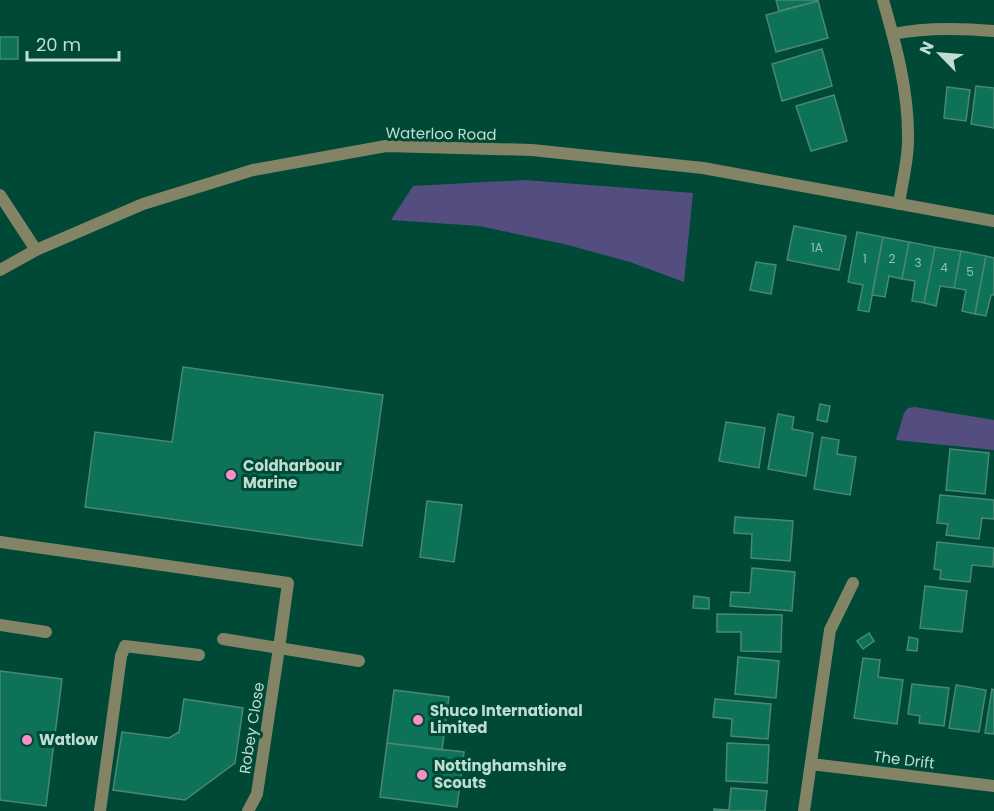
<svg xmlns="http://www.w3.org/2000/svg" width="994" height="811" viewBox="0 0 994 811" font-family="Poppins,sans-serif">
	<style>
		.green { fill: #534d80 }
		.building { fill: #0d7257; stroke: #4a8872; stroke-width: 1.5 }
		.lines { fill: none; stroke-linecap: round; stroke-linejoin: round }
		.service { stroke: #838466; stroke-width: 12 }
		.minor { stroke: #838466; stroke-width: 12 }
		.tertiary { stroke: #838466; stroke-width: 12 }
		.poi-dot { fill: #fa8fc7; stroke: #004936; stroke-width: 2 }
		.labels { text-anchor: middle; stroke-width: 6; stroke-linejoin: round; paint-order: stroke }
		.number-label { font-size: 12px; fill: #92c3b2 }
		.street-label { font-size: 15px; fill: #bfded1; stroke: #004936 }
		.poi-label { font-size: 15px; font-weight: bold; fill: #bfded1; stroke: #004936; text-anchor: start }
	</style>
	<rect width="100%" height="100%" fill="#004936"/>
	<path class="green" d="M525 180 693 193 684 282 630 262 564 244 479 226 391 220 413 186Z
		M915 407 994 420V450L896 440 904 413 908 408Z"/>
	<path class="building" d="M776 0H818V1L779 11Z
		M818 1 828 38 776 52 766 15Z
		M0 37H18V59H0Z
		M822 49 832 86 782 101 772 64Z
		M976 86 994 88V128L971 124Z
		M947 87 970 90 966 121 944 118Z
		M834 95 847 141 811 151 796 106Z
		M794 226 846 236 839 270 787 260Z
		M857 232 883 237 869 312 858 310 863 285 848 282Z
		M883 237 909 242 902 279 889 276 885 297 872 295Z
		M909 242 935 247 924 303 912 301 915 281 902 279Z
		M935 247 961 251 954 288 940 286 936 306 924 303Z
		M961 251 986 256 975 314 962 311 966 290 954 288Z
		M986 256 994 258V295H991L986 316 975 314Z
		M756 262 776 265 771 294 750 290Z
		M183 367 383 395 362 546 85 507 95 432 172 442Z
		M820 404 830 406 827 422 817 420Z
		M778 414 794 417 792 429 813 433 806 476 768 469Z
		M726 422 765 428 759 468 719 461Z
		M822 437 839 440 837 454 856 457 850 495 814 489Z
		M950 449 989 453 985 494 946 490Z
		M940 495 994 500V519L982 518 979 539 946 535 948 524 937 523Z
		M427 501 462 505 454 562 420 557Z
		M735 517 793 521 790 561 751 558 752 534 734 533Z
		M937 542 994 548 993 567 972 565 970 582 940 579 941 570 934 569Z
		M752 568 795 572 792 611 730 606 731 592 750 593Z
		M925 586 967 591 962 632 920 628Z
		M694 596 709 598V609L693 608Z
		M717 614 782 615 781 652 741 651V632H717Z
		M869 633 874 641 863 649 857 641Z
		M909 637 918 639 917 651 907 650Z
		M738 657 779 661 776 698 735 694Z
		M863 658 880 660 878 677 903 680 897 724 854 718Z
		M0 671 62 679 46 806 0 800Z
		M912 684 949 688 944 726 919 723 920 716 908 714Z
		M956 685 986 690 979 732 949 728Z
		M992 689 994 690V734L985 733Z
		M394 690 449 697 442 750 387 743Z
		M184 699 243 708 235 763 185 800 113 790 122 732 169 738 179 732Z
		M715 699 771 704 768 739 731 736 732 719 713 717Z
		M387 743 464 752 457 807 380 797Z
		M727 743 769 745 767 783 726 781Z
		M731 788 767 791 765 811H714V809L729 810Z"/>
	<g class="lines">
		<path class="service" d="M0 542 288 583 279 648
			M0 625 46 632
			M100 811 121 656 125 646 199 655"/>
		<path class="minor" d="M883 0C896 45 909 93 908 140 908 161 902 183 899 204
			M893 34C926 27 960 28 994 31
			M0 195 36 250
			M223 639 359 661
			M811 764 994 786
			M248 811 257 794 279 648
			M804 811 830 630 853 583"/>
		<path class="tertiary" d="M0 270 36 250 143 204 253 170 386 146 532 150 703 168 994 221"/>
	</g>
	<g class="poi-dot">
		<circle cx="231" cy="475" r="6"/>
		<circle cx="418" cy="720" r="6"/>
		<circle cx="27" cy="740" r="6"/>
		<circle cx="422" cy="775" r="6"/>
	</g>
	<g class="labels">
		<g class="number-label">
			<text x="817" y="252">1A</text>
			<text x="865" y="263">1</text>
			<text x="892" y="263">2</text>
			<text x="918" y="267">3</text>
			<text x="944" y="272">4</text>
			<text x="970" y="276">5</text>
		</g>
		<g class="street-label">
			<text transform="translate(441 134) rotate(1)" y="5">Waterloo Road</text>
			<text transform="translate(252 728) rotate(-81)" y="5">Robey Close</text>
			<text transform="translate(904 760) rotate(7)" y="5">The Drift</text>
		</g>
		<g class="poi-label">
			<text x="243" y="471">Coldharbour<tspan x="243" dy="17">Marine</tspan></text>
			<text x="430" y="716">Shuco International<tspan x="430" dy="17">Limited</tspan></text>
			<text x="39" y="745">Watlow</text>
			<text x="434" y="771">Nottinghamshire<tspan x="434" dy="17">Scouts</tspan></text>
		</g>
	</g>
	<g transform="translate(940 54) rotate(295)" stroke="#004936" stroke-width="4.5" paint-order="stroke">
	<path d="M0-4.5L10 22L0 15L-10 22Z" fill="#bfded1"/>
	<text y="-9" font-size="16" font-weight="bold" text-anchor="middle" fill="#bfded1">N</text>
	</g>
	<path d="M27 51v9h92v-9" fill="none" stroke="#bfded1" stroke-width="3"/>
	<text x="36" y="51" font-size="18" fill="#bfded1" stroke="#004936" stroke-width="4.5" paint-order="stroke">20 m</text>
</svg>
